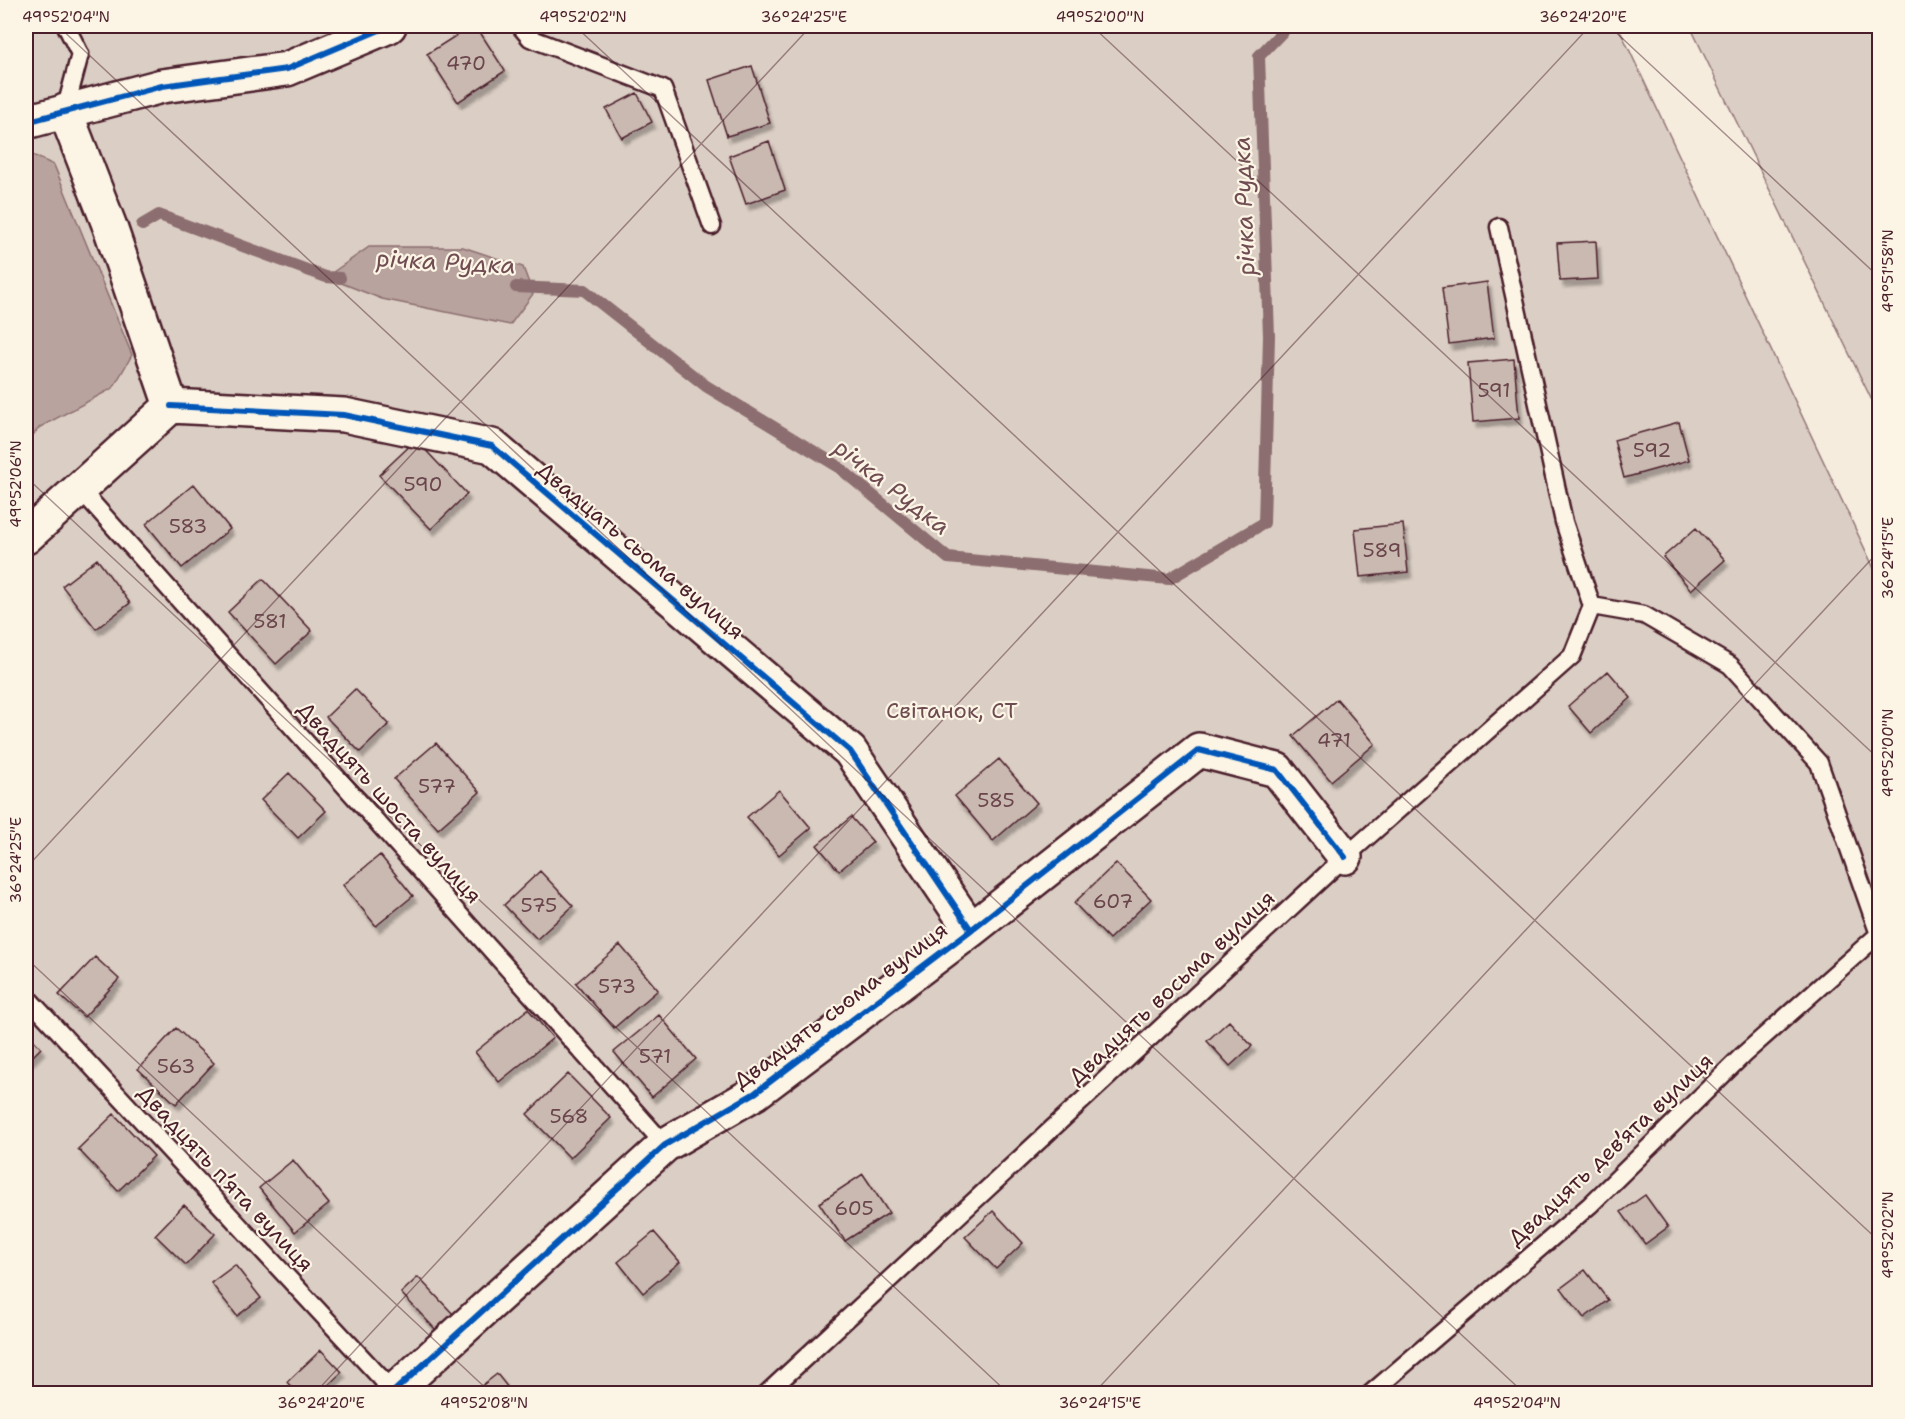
<svg xmlns="http://www.w3.org/2000/svg" width="1905" height="1419" viewBox="0 0 1905 1419" font-family="'Shantell Sans',sans-serif">
	<style>
		.green { fill: #dbcec4; stroke: #927678; stroke-width: 1.5 }
		.water { fill: #b8a39e; stroke: #8c6e70; stroke-width: 1.5 }
		.lines { fill: none; stroke-linecap: round; stroke-linejoin: round }
		.stream { stroke: #8c6e70; stroke-width: 12 }
		.building { fill: #cab9b1; stroke: #4a1f2b; stroke-width: 1.5; filter: url(#shadow) }
		.service-casing { stroke: #4a1f2b; stroke-width: 21 }
		.minor-casing { stroke: #4a1f2b; stroke-width: 38 }
		.service { stroke: #fcf5e5; stroke-width: 16 }
		.minor { stroke: #fcf5e5; stroke-width: 33 }
		.cycleway-casing { stroke: #fcf5e5; stroke-width: 10 }
		.cycleway { stroke: #0057b8; stroke-width: 6 }
		.ticks { fill: none; stroke: #4a1f2b; stroke-width: 1.5; stroke-opacity: 0.45 }
		.labels { text-anchor: middle; stroke-width: 4.5; stroke-linejoin: round; paint-order: stroke }
		.number-label { font-size: 20px; fill: #6a464c }
		.street-label { font-size: 22px; fill: #4a1f2b; stroke: #fcf5e5 }
		.park-label { font-size: 22px; fill: #6e4b51; stroke: #fcf5e5 }
		.water-label { font-size: 24px; font-style: italic; fill: #704d53; stroke: #fcf5e5 }
		.neatline { fill: none; stroke: #4a1f2b; stroke-width: 2 }
		.ticks-label { font-size: 15px; text-anchor: middle; fill: #4a1f2b }
	</style>
	<defs>
		<filter id="shadow"><feDropShadow dx="3.5" dy="6" stdDeviation="1.5" flood-color="#0004"/></filter>
	</defs>
	<rect width="100%" height="100%" fill="#f5ecde"/>
	<filter id="ink" filterUnits="userSpaceOnUse"><feTurbulence type="fractalNoise" baseFrequency=".0167" numOctaves="2"/><feDisplacementMap in="SourceGraphic" scale="12" xChannelSelector="R" yChannelSelector="G"/><feConvolveMatrix kernelMatrix="1 2 1 2 8 2 1 2 1" color-interpolation-filters="sRGB"/></filter>
	<g filter="url(#ink)">
		<path class="green" d="M26 26H1618L1879 579V1393H26Z
			M1690 26H1879V415Z"/>
		<path class="water" d="M26 152 54 165 132 355 113 388 40 427 26 443Z
			M369 247H463L523 267 533 294 510 325 382 299 326 277Z"/>
		<g class="lines">
			<path class="stream" d="M142 225 159 215 326 277 340 278
				M516 287 584 290 706 386 836 465 948 558 1169 579 1264 523 1269 336 1259 56 1288 26"/>
		</g>
		<path class="building" d="M471 26H476L505 71 458 102 427 54Z
			M752 66 770 123 727 136 709 80Z
			M637 93 652 122 622 138 606 109Z
			M769 141 785 190 746 204 729 156Z
			M1596 241 1598 279 1560 281 1557 243Z
			M1487 282 1494 338 1449 344 1442 288Z
			M1514 359 1519 418 1473 422 1468 363Z
			M1679 422 1689 460 1624 478 1614 440Z
			M416 440 467 494 431 529 379 475Z
			M194 484 230 529 182 568 146 524Z
			M1403 524 1408 572 1360 577 1355 529Z
			M1696 528 1725 560 1691 590 1663 557Z
			M97 559 130 603 96 629 62 586Z
			M263 579 312 631 276 664 228 612Z
			M1608 671 1631 698 1591 733 1568 706Z
			M355 689 389 724 360 752 326 717Z
			M1337 699 1375 744 1331 781 1293 736Z
			M436 743 480 792 438 829 394 779Z
			M999 759 1037 803 993 841 955 796Z
			M289 773 326 811 298 838 261 800Z
			M779 790 811 828 779 855 747 817Z
			M851 817 873 842 839 871 817 845Z
			M380 855 413 896 376 926 343 885Z
			M1116 863 1151 899 1109 939 1074 903Z
			M540 871 573 906 537 939 504 905Z
			M620 945 658 990 614 1028 576 983Z
			M95 957 119 979 84 1017 59 995Z
			M528 1009 553 1038 499 1082 475 1052Z
			M659 1015 696 1059 652 1097 614 1052Z
			M1229 1021 1252 1046 1230 1066 1207 1041Z
			M176 1028 214 1063 176 1104 138 1069Z
			M26 1032 41 1048 26 1063Z
			M568 1074 611 1118 570 1158 527 1114Z
			M114 1114 154 1156 118 1191 78 1149Z
			M293 1160 329 1204 295 1232 259 1188Z
			M863 1174 889 1213 845 1241 819 1203Z
			M1645 1195 1668 1227 1645 1244 1621 1212Z
			M184 1205 215 1234 186 1265 155 1235Z
			M993 1211 1023 1243 996 1269 965 1237Z
			M654 1232 680 1262 643 1293 618 1262Z
			M235 1265 261 1298 237 1316 211 1283Z
			M1585 1270 1608 1300 1584 1318 1561 1288Z
			M418 1277 453 1314 436 1330 401 1293Z
			M321 1350 342 1372 319 1394H297L287 1382Z
			M497 1374 513 1394H476L475 1391Z"/>
		<g class="lines">
			<defs>
				<path id="service" d="M520 26 530 38 663 89 712 226
					M65 111 80 54 66 26
					M1499 227 1564 522 1592 606 1644 615 1730 665 1819 763 1880 937
					M80 489 665 1145
					M26 996 393 1391
					M766 1394 1345 857 1572 656 1592 606
					M1370 1394 1590 1205 1743 1055 1878 935"/>
				<path id="minor" d="M65 111 110 227 171 406
					M26 122 162 86 287 69 389 26
					M171 406 344 415 492 446 850 751 971 930
					M26 537 171 406
					M391 1394 665 1145 755 1093 971 930 1199 750 1277 770 1345 857"/>
			</defs>
			<use href="#service" class="service-casing"/>
			<use href="#minor" class="minor-casing"/>
			<use href="#service" class="service"/>
			<use href="#minor" class="minor"/>
			<defs>
				<path id="cycleway" d="M26 122 162 86 287 69 389 26
					M171 406 344 415 492 446 850 751 971 930
					M391 1394 665 1145 755 1093 971 930 1199 750 1277 770 1345 857"/>
			</defs>
			<use href="#cycleway" class="cycleway-casing"/>
			<use href="#cycleway" class="cycleway"/>
		</g>
	</g>
	<path class="ticks" d="M58 26 1525 1394M575 26 1880 1242M1092 26 1880 760M1609 26 1880 278M26 33 33 26M26 477 1009 1394M26 868 811 26M26 958 492 1394M314 1394 1590 26M1093 1394 1880 550M1872 1394 1880 1385"/>
	<g class="labels">
		<g class="number-label">
			<text x="466" y="70">470</text>
			<text x="1494" y="397">591</text>
			<text x="1652" y="457">592</text>
			<text x="423" y="491">590</text>
			<text x="188" y="533">583</text>
			<text x="1382" y="557">589</text>
			<text x="270" y="628">581</text>
			<text x="1334" y="747">471</text>
			<text x="437" y="793">577</text>
			<text x="996" y="807">585</text>
			<text x="1113" y="908">607</text>
			<text x="539" y="912">575</text>
			<text x="617" y="993">573</text>
			<text x="655" y="1063">571</text>
			<text x="176" y="1073">563</text>
			<text x="569" y="1123">568</text>
			<text x="854" y="1215">605</text>
		</g>
		<g class="street-label">
			<text transform="translate(641 550) rotate(40)" y="8">Двадцать сьома вулиця</text>
			<text transform="translate(390 802) rotate(48)" y="8">Двадцять шоста вулиця</text>
			<text transform="translate(1171 987) rotate(-43)" y="8">Двадцять восьма вулиця</text>
			<text transform="translate(840 1005) rotate(-37)" y="8">Двадцять сьома вулиця</text>
			<text transform="translate(1610 1149) rotate(-43)" y="8">Двадцять дев’ята вулиця</text>
			<text transform="translate(226 1178) rotate(47)" y="8">Двадцять п’ята вулиця</text>
		</g>
		<g class="park-label">
			<text x="952" y="718">Світанок, СТ</text>
		</g>
		<g class="water-label">
			<text transform="translate(1244 206) rotate(-92)" y="8">річка Рудка</text>
			<text transform="translate(446 262) rotate(3)" y="8">річка Рудка</text>
			<text transform="translate(892 487) rotate(38)" y="8">річка Рудка</text>
		</g>
	</g>
	<rect width="1905" height="1419" fill="none" stroke="#fcf5e5" stroke-width="66"/>
	<rect x="33" y="33" width="1839" height="1353" class="neatline"/>
	<g class="ticks-label">
		<text x="66" y="22">49°52'04"N</text>
		<text x="583" y="22">49°52'02"N</text>
		<text x="804" y="22">36°24'25"E</text>
		<text x="1100" y="22">49°52'00"N</text>
		<text x="1583" y="22">36°24'20"E</text>
		<text transform="translate(1888 271) rotate(-90)" y="5">49°51'58"N</text>
		<text transform="translate(16 484) rotate(-90)" y="5">49°52'06"N</text>
		<text transform="translate(1888 558) rotate(-90)" y="5">36°24'15"E</text>
		<text transform="translate(1888 753) rotate(-90)" y="5">49°52'00"N</text>
		<text transform="translate(16 860) rotate(-90)" y="5">36°24'25"E</text>
		<text transform="translate(1888 1235) rotate(-90)" y="5">49°52'02"N</text>
		<text x="321" y="1408">36°24'20"E</text>
		<text x="484" y="1408">49°52'08"N</text>
		<text x="1100" y="1408">36°24'15"E</text>
		<text x="1517" y="1408">49°52'04"N</text>
	</g>
</svg>
